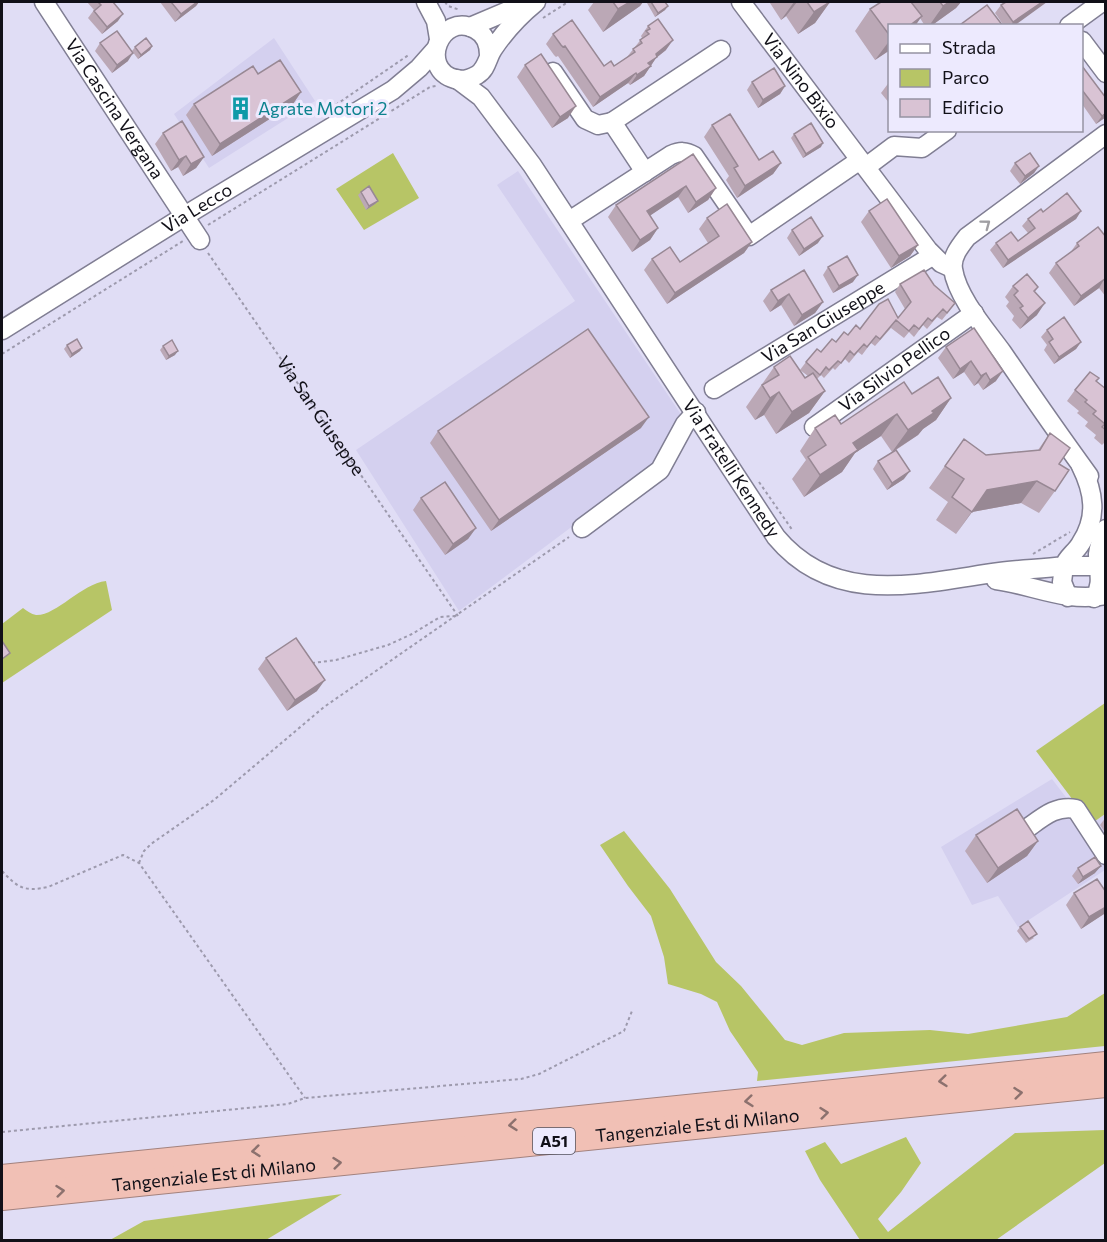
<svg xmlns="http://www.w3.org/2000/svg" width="1107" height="1242" viewBox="0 0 1107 1242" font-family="Commissioner,sans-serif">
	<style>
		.built { fill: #d4d0ef }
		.green { fill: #b7c566 }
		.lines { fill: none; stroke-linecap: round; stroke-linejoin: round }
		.minor-casing { stroke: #807e93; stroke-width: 21 }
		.highway-casing { stroke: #a3827e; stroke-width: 28 }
		.path { stroke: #9d9aad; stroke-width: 2; stroke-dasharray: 3 3; stroke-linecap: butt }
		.minor { stroke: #fff; stroke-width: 18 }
		.highway { stroke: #f1c0b5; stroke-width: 26 }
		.wall { fill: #bba8b6 }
		.shaded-wall { fill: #988894 }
		.building { fill: #d9c3d4; stroke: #988894; stroke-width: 1.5 }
		.oneway { stroke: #a09fa3 }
		.oneway2 { stroke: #8c716e }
		.labels { text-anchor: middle; stroke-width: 6; stroke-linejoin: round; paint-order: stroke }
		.shield { fill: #edeafe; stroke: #53515d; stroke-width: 1.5 }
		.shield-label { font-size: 16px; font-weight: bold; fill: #111018 }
		.street-label { font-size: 18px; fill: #111018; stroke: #edeafe }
		.culture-label { font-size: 18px; fill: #0d838f; stroke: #edeafe; text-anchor: start }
	</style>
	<rect width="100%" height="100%" fill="#e0ddf5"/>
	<path class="built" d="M274 38 315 101 209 168 174 114Z
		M518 171 682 416 653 466 459 611 356 450 575 301 497 185Z
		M1052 779 1088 826 1105 814V870L1018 927 998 896 972 905 941 847Z"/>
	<path class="green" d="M393 153 419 198 364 230 336 189Z
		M106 581 112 610 2 683V624L23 608C27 611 31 614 36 615 56 616 81 584 106 581Z
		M1105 703V814L1091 824 1036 751Z
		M624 831 670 889 716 962 741 986 785 1040 802 1045 844 1033 930 1030 968 1034 1067 1017 1105 993V1046L757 1081 758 1072 730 1031 717 1002 701 994 668 984 664 957 651 916 628 886 600 845Z
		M1105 1130V1163L996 1240H860L820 1180 805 1151 825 1142 841 1164 906 1137 921 1163 901 1192 878 1219 888 1232 1015 1133Z
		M342 1194 266 1240H110L144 1221Z"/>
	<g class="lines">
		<defs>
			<g id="minor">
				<path id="s2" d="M44 2 200 240"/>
				<path d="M426 2 436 21 439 39"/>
				<path id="s3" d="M741 2 928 250 941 263 952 268"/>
				<path d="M1069 26 1102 2"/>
				<path d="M470 27 529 2"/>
				<path d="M1082 41 1106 73"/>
				<path d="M489 55C489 45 485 34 475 29 440 11 418 69 455 79 462 81 470 79 477 75 487 69 487 58 493 49 505 31 520 15 536 2"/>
				<path d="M553 72 585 119 598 125 612 122 645 172"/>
				<path id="s4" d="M457 79 481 97 532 165 776 537C835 608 920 583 1000 572 1021 569 1043 569 1064 566 1067 557 1076 552 1081 543 1098 517 1094 492 1081 466"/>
				<path d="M612 122 721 50"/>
				<path d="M866 167 894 146 922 148 947 130"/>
				<path d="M569 221 671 155C680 151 686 151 694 156L749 236 860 160"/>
				<path id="s5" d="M2 330 196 209 393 90 419 68 435 50"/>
				<path id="s6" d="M714 389 932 256"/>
				<path id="s7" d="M814 427 974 313"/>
				<path d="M1089 476C1059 435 1030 393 1002 352 986 330 957 297 953 269 951 257 960 246 967 237L1106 134"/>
				<path d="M582 528 660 470 685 424 696 412"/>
				<path d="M996 580C1033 585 1067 603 1106 595"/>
				<path d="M1068 597 1062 582 1064 566H1106"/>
				<path d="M1094 598C1104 584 1098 570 1098 554 1099 545 1102 538 1106 529"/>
				<path d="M1029 827C1044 816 1057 805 1076 809L1106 855"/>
			</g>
			<g id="highway">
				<path d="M2 1178 1106 1065"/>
				<path id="s8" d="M2 1197 1106 1084"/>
			</g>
		</defs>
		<use href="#minor" class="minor-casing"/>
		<use href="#highway" class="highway-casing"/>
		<g class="path">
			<path d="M445 2 448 6 460 10"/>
			<path d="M543 18 568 2"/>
			<path d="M321 115 410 54"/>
			<path d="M208 225 430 87 436 86"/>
			<path id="s1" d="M208 253 458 616"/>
			<path d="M2 354 183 241"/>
			<path d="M759 482 793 531"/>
			<path d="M1033 554 1070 532"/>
			<path d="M312 663 336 660 388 645 412 634 440 617 455 616"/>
			<path d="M139 863 144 851 151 844 214 800 324 707 569 537"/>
			<path d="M2 871C18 888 24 892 48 887L123 855 139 863 305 1098"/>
			<path d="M2 1132 288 1104 305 1098 521 1079 539 1074 624 1031 632 1011"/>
		</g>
		<use href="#minor" class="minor"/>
		<use href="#highway" class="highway"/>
	</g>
	<path class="wall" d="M87 2H113L118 21 102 34 88 18 94 10Z
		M160 2H199L196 6 175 22Z
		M594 2H643L640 6 603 32 588 10Z
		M647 2H665L668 6 665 10 655 17 647 3Z
		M771 2H830L815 23 798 34 786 16 781 20 770 3Z
		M881 2H961L956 8 931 26H925L920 18 915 26H890V50L875 60 855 31 870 9Z
		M1006 2 1014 26H1004L995 13 1001 5Z
		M648 26 666 50 656 58 644 76 630 85 628 83 593 107 558 56 556 57 554 55 546 44 553 34 604 66H614L627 57 642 38 641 36Z
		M100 43 128 61 112 73 95 51Z
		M152 46 150 50 138 59 132 51 135 47Z
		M525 65 568 118 552 128 517 77Z
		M1082 66 1106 117 1096 124 1082 104Z
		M258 74 301 92 293 104 212 156 186 115 194 104Z
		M890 81V104L881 93Z
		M752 82 785 86 780 94 758 108 747 90Z
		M712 125 759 160 781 163 773 174 737 198 726 180 729 176 704 137Z
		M163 133 204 157 196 168 183 176 178 167 171 171 155 144Z
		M794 134 821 147 803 158 791 138Z
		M693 154 716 188 708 200 688 213 678 197 649 216 658 228 650 240 632 252 608 217 616 205Z
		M1015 163 1039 166 1034 173 1020 184 1010 171Z
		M361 192 378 201 375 204 366 210 358 195Z
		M869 211 918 245 910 256 891 268 861 222Z
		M1081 211 1076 219 1003 268 990 250 996 243 1018 241 1028 233 1022 226 1028 219 1043 212Z
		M707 218 752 242 744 253 667 304 644 270 652 259 680 262 708 243 699 229Z
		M792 230 818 243 799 256 787 238Z
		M1106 237V297L1099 288 1074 306 1049 273 1056 263 1070 253 1077 243Z
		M828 267 853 282 833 293 823 275Z
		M900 284 950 310 942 320 937 317 927 329 923 325 914 337 909 332 904 338 891 328 875 346 871 343 862 355 858 352 849 363 845 359 835 370 833 368 824 378 821 375 817 379 825 391 809 413 776 434 764 415 755 420 746 407 774 367 805 378 808 376 800 370 806 362 836 342 860 329 898 318 905 309 895 292Z
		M1013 286 1038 287 1035 292 1037 315 1020 329 1012 320 1014 316 1006 306 1009 302 1005 297Z
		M771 290 823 302 815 313 794 326 781 305 770 312 763 301Z
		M974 328 996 381 983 390 978 383 974 386 964 372 953 379 938 358 946 347Z
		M1047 330 1081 342 1076 349 1054 364 1044 350 1047 345 1041 337Z
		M67 345 82 348 80 351 70 358 64 349Z
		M163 346 175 355 166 360 160 350Z
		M1096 381 1106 389V441L1102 445 1094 438 1096 435 1085 426 1088 422 1077 413 1079 411 1067 401 1075 390Z
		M912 394 951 398 936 420 923 429 918 435 896 450 904 479 887 490 873 469 878 461 892 452 881 436 855 453 842 472 804 497 792 479 806 460 800 451 815 428 841 424Z
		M641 428 491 531 430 443 438 431Z
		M1050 433 1059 464 1055 491 1039 513 1021 503 972 512 956 534 936 520 948 502 929 488 964 439 986 455 1038 450Z
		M421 498 476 528 468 539 445 555 413 510Z
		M266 658 317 691 287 711 258 669Z
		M1106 817V834L1100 825Z
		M976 835 1038 841 1027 856 987 883 965 851Z
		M1078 868 1095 873 1078 884 1072 876Z
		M1106 892V912L1104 914 1081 929 1066 905 1074 893Z
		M1020 927 1034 938 1026 943 1017 931Z"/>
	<path class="shaded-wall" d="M197 2H199L196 6 175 22 181 14Z
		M630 2H643L640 6 603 32 618 9Z
		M794 2H797L786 16 781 20Z
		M830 2 815 23 798 34 814 12Z
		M949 2H961L956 8 931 26H929L943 6Z
		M1042 2H1047L1014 26H1011L1013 22Z
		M668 6 665 10 655 17 658 13Z
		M123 14 118 21 102 34 107 27Z
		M922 16 915 26H909Z
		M673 40 666 50 656 58 644 76 630 85 637 75 656 54Z
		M890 40V50L875 60Z
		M152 46 150 50 138 59 141 55Z
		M133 53 128 61 112 73 117 65Z
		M636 73 628 83 593 107 600 97Z
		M785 86 780 94 758 108 763 100Z
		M301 92 293 104 212 156 220 144Z
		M576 106 568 118 552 128 560 117Z
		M1106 113V117L1096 124 1102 116Z
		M823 143 821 147 803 158 806 154Z
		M186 156 178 167 171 171 179 160Z
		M204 157 196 168 183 176 191 164Z
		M781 163 773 174 737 198 745 186Z
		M1039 166 1034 173 1020 184 1025 176Z
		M686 186 678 197 639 223 647 211Z
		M716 188 708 200 688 213 696 202Z
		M378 201 375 204 366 210 369 206Z
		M1081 211 1076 219 1003 268 1008 260Z
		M658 228 650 240 632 252 640 240Z
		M823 236 818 243 799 256 804 249Z
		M752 242 744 253 667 304 675 293Z
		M918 245 910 256 891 268 899 256Z
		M858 275 853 282 833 293 839 286Z
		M1105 278 1099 288 1074 306 1081 296Z
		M789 294 781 305 770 312 778 301Z
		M823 302 815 313 794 326 802 315Z
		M1045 303 1037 315 1020 329 1028 318Z
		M1081 342 1076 349 1054 364 1059 357Z
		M82 348 80 351 70 358 72 354Z
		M178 351 175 355 166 360 169 356Z
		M971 361 964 372 953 379 960 369Z
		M1003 371 996 381 983 390 990 380Z
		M986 373 978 383 974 386 981 376Z
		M825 391 809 413 776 434 792 412Z
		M779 392 764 415 755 420 770 398Z
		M951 398 936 420 923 429 918 435 892 452 908 430 932 411Z
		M897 414 881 436 855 453 842 472 804 497 820 475 853 443Z
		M649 417 641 428 491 531 499 520Z
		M910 471 904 479 887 490 892 483Z
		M1037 481 1021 503 972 512 956 534 987 490Z
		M476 528 468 539 445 555 453 544Z
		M325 680 317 691 287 711 295 700Z
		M1038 841 1027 856 987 883 998 868Z
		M1101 866 1095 873 1078 884 1083 877Z
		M1106 907V912L1104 914 1081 929 1089 917Z"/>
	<path class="building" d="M98 2H113L123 14 107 27 94 11 101 5Z
		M171 2H197L181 14Z
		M613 2H630L618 9Z
		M651 2H665L668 6 658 13Z
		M807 2H830L814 12Z
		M881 2H911L922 16 909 26H890V36L870 9Z
		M940 2H949L943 6Z
		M1006 2H1042L1013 22 1001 5Z
		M987 5 1003 26H960V25Z
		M658 19 673 40 656 54 657 57 648 63 651 66 637 75 636 73 600 97 565 46 563 47 561 45 553 34 572 20 604 66 611 61 614 66 635 52 633 49 642 43 640 40 649 34 646 31 650 29 648 26Z
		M117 31 133 53 117 65 100 43Z
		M146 38 152 46 141 55 135 47Z
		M541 54 576 106 560 117 525 65Z
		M280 60 301 92 220 144 194 104 253 66 258 74Z
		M1082 66 1106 98V113L1102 116 1082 90Z
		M774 68 785 86 763 100 752 82Z
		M730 114 759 160 773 151 781 163 745 186 734 168 738 166 712 125Z
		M182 121 204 157 191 164 186 156 179 160 163 133Z
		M811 123 823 143 806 154 794 134Z
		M1030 153 1039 166 1025 176 1015 163Z
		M693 154 716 188 696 202 686 186 647 211 658 228 640 240 616 205Z
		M369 186 378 201 369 206 361 192Z
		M1067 193 1081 211 1008 260 996 243 1011 232 1018 241 1035 228 1028 219 1041 209 1043 212Z
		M887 199 918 245 899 256 869 211Z
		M727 204 752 242 675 293 652 259 670 247 680 262 719 236 707 218Z
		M811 217 823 236 804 249 792 230Z
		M1098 227 1106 237V278L1081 296 1056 263 1079 246 1077 243Z
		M847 256 858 275 839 286 828 267Z
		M804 270 823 302 802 315 789 294 778 301 771 290Z
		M924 270 934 285 955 303 947 313 943 309 932 321 928 318 919 329 914 325 909 331 896 320 880 339 876 336 867 347 864 344 854 355 850 351 841 363 838 361 829 370 826 367 820 375 806 362 817 349 821 352 832 339 836 342 844 332 848 335 856 325 860 329 879 304 888 299 898 318 911 302 900 284Z
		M1027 274 1038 287 1034 291 1045 303 1028 318 1020 308 1023 306 1014 295 1018 291 1013 286Z
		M1064 317 1081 342 1059 357 1049 342 1053 339 1047 330Z
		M974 328 1003 371 990 380 986 373 981 376 971 361 960 369 946 347Z
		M588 329 649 417 499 520 438 431Z
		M77 339 82 348 72 354 67 345Z
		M172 340 178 351 169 356 163 346Z
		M790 356 805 378 813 373 825 391 792 412 779 392 770 398 762 385 779 375 774 367Z
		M1090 372 1099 378 1096 381 1106 389V430L1102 427 1105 424 1093 414 1096 411 1085 402 1087 400 1075 390Z
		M938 377 951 398 932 411 934 413 908 430 897 414 853 443 858 450 820 475 808 457 826 445 815 428 835 415 841 424 904 382 912 394Z
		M1050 433 1070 448 1059 464 1069 470 1055 491 1037 481 987 490 972 512 952 497 964 479 945 466 964 439 986 455 1040 450Z
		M896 450 910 471 892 483 878 461Z
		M445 482 476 528 453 544 421 498Z
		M296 638 325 680 295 700 266 658Z
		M2 641 10 653 2 659Z
		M1017 809 1038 841 998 868 976 835Z
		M1095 857 1101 866 1083 877 1078 868Z
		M1097 879 1106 892V907L1089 917 1074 893Z
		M1028 921 1037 934 1029 939 1020 927Z"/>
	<defs><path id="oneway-chevron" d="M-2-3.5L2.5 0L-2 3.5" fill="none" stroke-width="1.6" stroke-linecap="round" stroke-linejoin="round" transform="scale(1.5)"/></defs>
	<use class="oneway" href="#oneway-chevron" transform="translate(986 224) rotate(-37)"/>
	<g class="oneway2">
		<use href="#oneway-chevron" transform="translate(943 1081) rotate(174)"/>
		<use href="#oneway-chevron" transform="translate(1018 1093) rotate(-6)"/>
		<use href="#oneway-chevron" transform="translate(749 1101) rotate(174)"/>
		<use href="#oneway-chevron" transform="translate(824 1113) rotate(-6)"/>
		<use href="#oneway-chevron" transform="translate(513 1125) rotate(174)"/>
		<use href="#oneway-chevron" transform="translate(256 1151) rotate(174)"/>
		<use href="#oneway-chevron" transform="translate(337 1163) rotate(-6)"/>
		<use href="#oneway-chevron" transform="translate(60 1191) rotate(-6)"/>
	</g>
	<defs>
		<symbol id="building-bare" viewBox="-9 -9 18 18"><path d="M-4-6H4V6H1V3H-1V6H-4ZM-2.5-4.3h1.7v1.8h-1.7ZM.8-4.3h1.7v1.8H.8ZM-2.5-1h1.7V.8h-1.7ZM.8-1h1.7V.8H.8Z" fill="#0f9aa8" stroke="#edeafe" stroke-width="2.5" paint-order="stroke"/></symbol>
	</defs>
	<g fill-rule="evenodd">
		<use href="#building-bare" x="224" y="92" width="33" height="33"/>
	</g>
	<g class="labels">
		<rect class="shield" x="533" y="1128" width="42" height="26" rx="4.5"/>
		<g class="shield-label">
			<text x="554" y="1147">A51</text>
		</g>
		<g class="street-label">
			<text dy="6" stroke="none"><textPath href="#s3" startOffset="99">Via Nino Bixio</textPath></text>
			<text dy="6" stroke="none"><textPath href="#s2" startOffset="128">Via Cascina Vergana</textPath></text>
			<text dy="6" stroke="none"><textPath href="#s5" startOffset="230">Via Lecco</textPath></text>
			<text dy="6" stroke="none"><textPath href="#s6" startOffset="128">Via San Giuseppe</textPath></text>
			<text dy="6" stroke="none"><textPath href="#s7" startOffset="99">Via Silvio Pellico</textPath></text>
			<text dy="6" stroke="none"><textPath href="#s1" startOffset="198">Via San Giuseppe</textPath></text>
			<text dy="6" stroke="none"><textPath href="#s4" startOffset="478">Via Fratelli Kennedy</textPath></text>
			<text dy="6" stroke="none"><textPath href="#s8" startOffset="699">Tangenziale Est di Milano</textPath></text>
			<text dy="6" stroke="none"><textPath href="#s8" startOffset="213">Tangenziale Est di Milano</textPath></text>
		</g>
		<g class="culture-label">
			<text x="258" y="115">Agrate Motori 2</text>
		</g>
	</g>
	<rect width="1107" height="1242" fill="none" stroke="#111018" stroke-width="6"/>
	<rect x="888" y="24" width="195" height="108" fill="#edeafe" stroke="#9593a2" stroke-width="1.5"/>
	<rect x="900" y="44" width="30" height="9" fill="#ffffff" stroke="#9593a2" stroke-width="1.5"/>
	<text x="942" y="54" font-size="18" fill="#111018">Strada</text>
	<rect x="900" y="69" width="30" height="18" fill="#b7c566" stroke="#9593a2" stroke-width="1.5"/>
	<text x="942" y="84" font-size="18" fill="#111018">Parco</text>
	<rect x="900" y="99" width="30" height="18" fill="#d9c3d4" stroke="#9593a2" stroke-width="1.5"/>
	<text x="942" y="114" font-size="18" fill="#111018">Edificio</text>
</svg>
